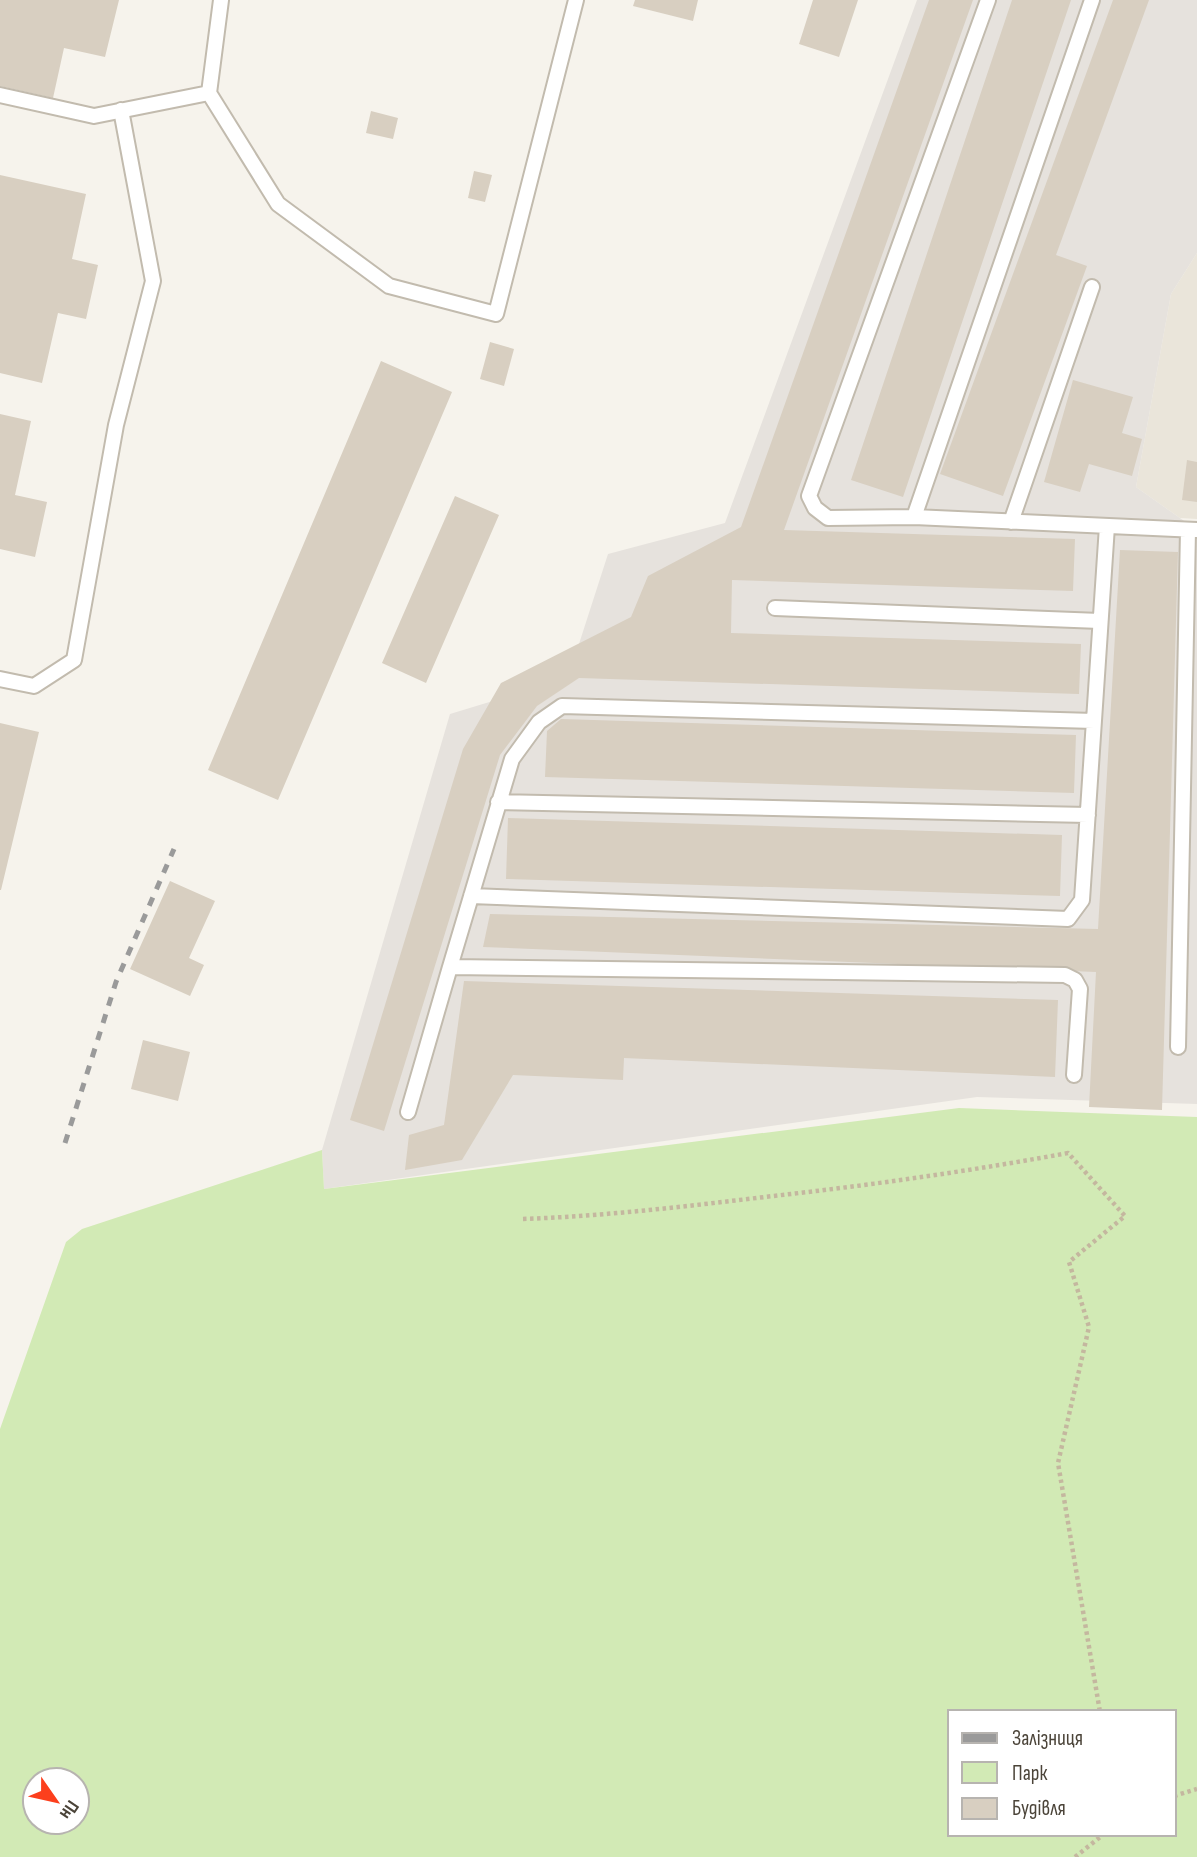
<svg xmlns="http://www.w3.org/2000/svg" width="1197" height="1857" viewBox="0 0 1197 1857" font-family="'Sofia Sans Condensed',sans-serif">
	<style>
		.residential { fill: #eae5da }
		.industrial { fill: #e6e2dd }
		.green { fill: #d2eab5; fill-rule: evenodd }
		.building { fill: #d8cfc1 }
		.lines { fill: none; stroke-linecap: round; stroke-linejoin: round }
		.service-casing { stroke: #c2bbae; stroke-width: 18 }
		.path { stroke: #c4b79f; stroke-width: 4.5; stroke-dasharray: 3.5 3.5; stroke-linecap: butt }
		.service { stroke: #fff; stroke-width: 14 }
		.rail { stroke: #9a9a9a; stroke-width: 5; stroke-dasharray: 9 9; stroke-linecap: butt }
	</style>
	<rect width="100%" height="100%" fill="#f6f3ec"/>
	<path class="residential" d="M1197 253V519L1180 518 1136 487 1171 294Z"/>
	<path class="industrial" d="M917 0H1197V253L1171 294 1136 487 1197 530V1104L977 1097 324 1189 322 1150 450 714 568 678 608 554 725 523Z"/>
	<path class="green" d="M959 1108 1197 1117V1857H0V1429L66 1242 82 1229 322 1150 324 1189ZM950 1712H1174V1834H950ZM35 1780H77V1822H35Z"/>
	<path class="building" d="M0 0H119L105 57 64 48 53 98 0 86Z
		M635 0H698L693 21 633 6Z
		M813 0H858L839 57 799 44Z
		M929 0H973L784 530 1075 539 1073 591 732 580 731 633 1081 644 1079 694 579 678 537 706 500 755 384 1131 350 1120 463 749 501 683 631 617 648 576 741 527Z
		M1012 0H1071L903 497 851 480Z
		M1113 0H1149L1056 255 1087 266 1003 496 940 474Z
		M371 111 398 118 393 139 366 133Z
		M474 171 492 175 485 202 468 198Z
		M0 175 86 194 72 259 98 265 86 319 58 313 42 383 0 373Z
		M490 342 514 349 504 386 480 379Z
		M381 361 452 392 278 800 208 770Z
		M1073 380 1133 397 1122 433 1142 439 1132 476 1089 464 1080 492 1044 482Z
		M0 414 31 421 15 495 47 502 35 557 0 549Z
		M1187 460 1197 462V502L1182 500Z
		M455 496 499 515 426 683 382 663Z
		M1120 550 1178 552 1162 1110 1089 1107 1096 972 483 947 490 914 1098 929Z
		M561 719 1076 735 1074 793 545 777 547 731Z
		M0 723 39 732 1 890H0Z
		M508 818 1062 835 1060 896 506 879Z
		M170 881 215 901 189 958 204 965 190 996 130 969Z
		M464 981 1058 1000 1055 1077 624 1058 623 1080 513 1075 462 1160 405 1170 409 1135 444 1125Z
		M143 1040 190 1052 178 1101 131 1089Z"/>
	<g class="lines">
		<defs>
			<path id="service" d="M988 0 809 496 815 508 828 518 914 517 1197 530
				M209 93 221 0
				M0 95 94 116 209 93 278 204 389 286 496 314 576 0
				M914 517 1092 0
				M1011 522 1092 287
				M775 608 1100 621
				M0 679 34 686 74 660 116 425 153 281 121 110
				M498 802 1088 815
				M471 896 1068 919 1082 900 1107 526
				M1178 1047 1188 530
				M1074 1075 1080 989 1075 980 1065 975 450 967 512 759 539 722 562 706 1094 721
				M408 1112 450 967"/>
		</defs>
		<use href="#service" class="service-casing"/>
		<path class="path" d="M523 1219C607 1216 689 1206 773 1196 872 1185 970 1171 1068 1153L1125 1216 1069 1262 1089 1327 1058 1463 1100 1712
			M1174 1796 1197 1789
			M1075 1857 1104 1834"/>
		<use href="#service" class="service"/>
		<path class="rail" d="M65 1143 116 982 174 849"/>
	</g>
	<rect x="948" y="1710" width="228" height="126" fill="#ffffff" stroke="#b7b4b0" stroke-width="2"/>
	<rect x="962" y="1733" width="35" height="10" fill="#9a9a9a" stroke="#b7b4b0" stroke-width="2"/>
	<text x="1012" y="1745" font-size="21" fill="#4b4439">Залізниця</text>
	<rect x="962" y="1762" width="35" height="21" fill="#d2eab5" stroke="#b7b4b0" stroke-width="2"/>
	<text x="1012" y="1780" font-size="21" fill="#4b4439">Парк</text>
	<rect x="962" y="1798" width="35" height="21" fill="#d8cfc1" stroke="#b7b4b0" stroke-width="2"/>
	<text x="1012" y="1815" font-size="21" fill="#4b4439">Будівля</text>
	<g transform="translate(56 1801) rotate(124)"><circle r="33" fill="#ffffff" stroke="#b7b4b0" stroke-width="2"/>
	<path d="M0-5L12 26L0 18L-12 26Z" fill="#fc3f1d"/>
	<text y="-10" font-size="19" font-weight="bold" text-anchor="middle" fill="#4b4439">Пн</text>
	</g>
</svg>
